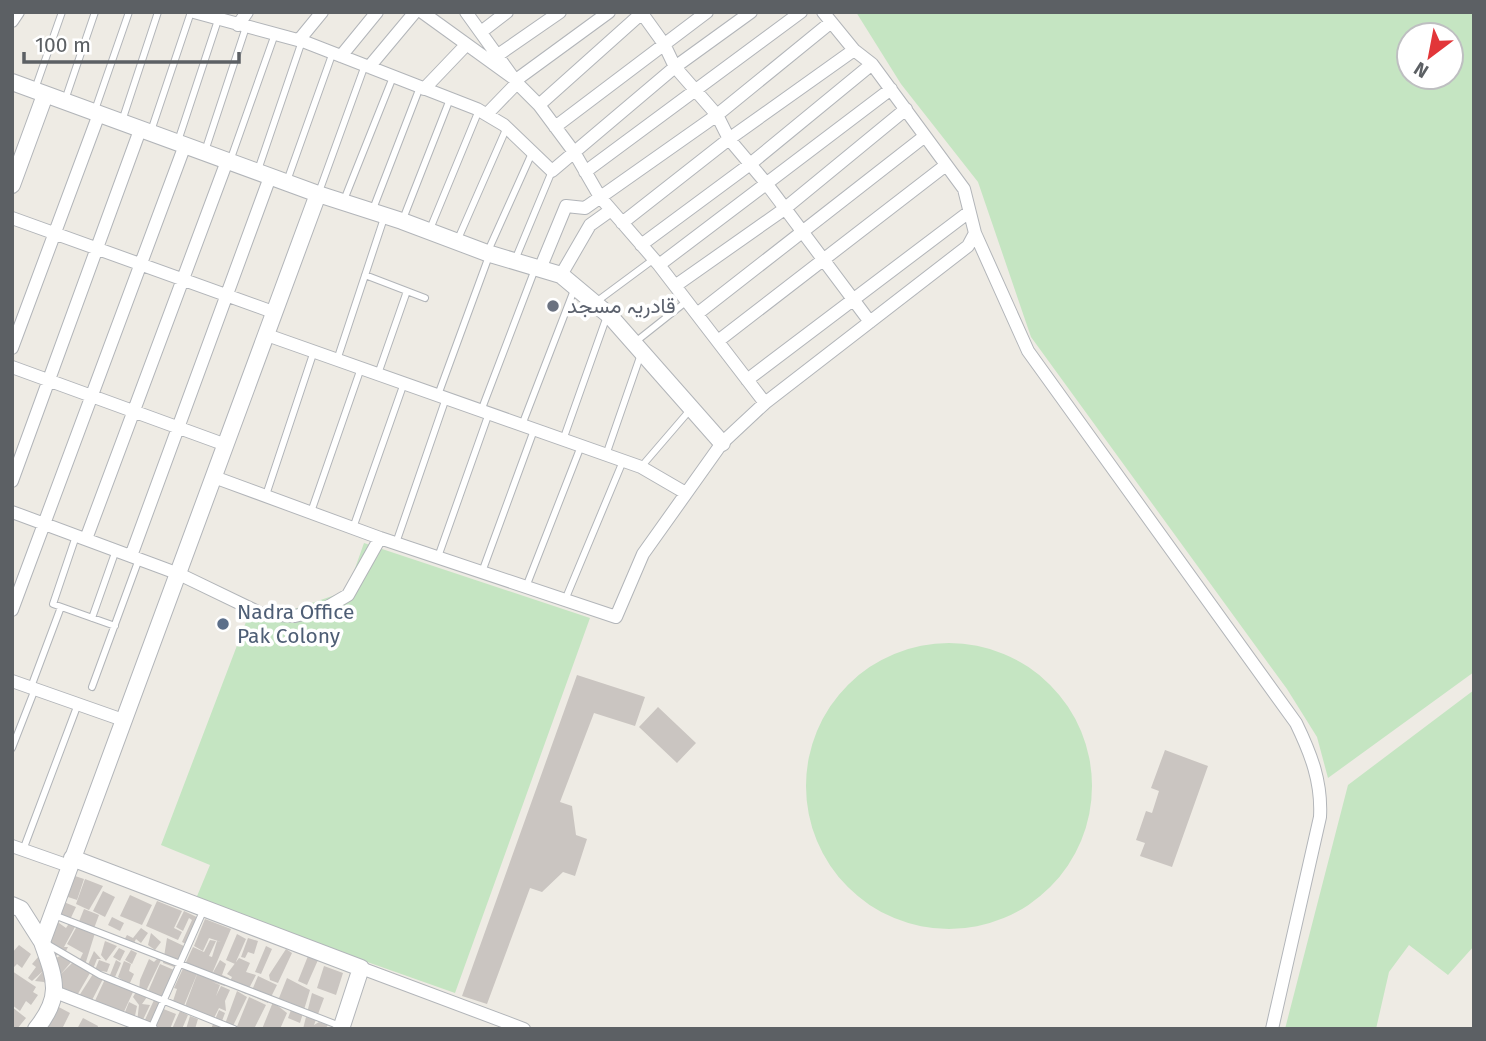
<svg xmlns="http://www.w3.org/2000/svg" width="1486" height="1041" viewBox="0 0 1486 1041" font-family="'Fira Sans',Vazirmatn,sans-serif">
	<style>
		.green { fill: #c5e5c2; fill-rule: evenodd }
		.building { fill: #cac5c1 }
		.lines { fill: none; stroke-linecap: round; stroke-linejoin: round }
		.service-casing { stroke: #b2b5b9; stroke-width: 8 }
		.minor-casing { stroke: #b2b5b9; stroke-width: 14 }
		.tertiary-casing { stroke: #b2b5b9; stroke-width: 18 }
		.service { stroke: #fff; stroke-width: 6 }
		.minor { stroke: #fff; stroke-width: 12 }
		.tertiary { stroke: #fff; stroke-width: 16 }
		.worship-dot { fill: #6b7280; stroke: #fff; stroke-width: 2.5 }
		.service-dot { fill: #5c6f8a; stroke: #fff; stroke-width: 2.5 }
		.labels { text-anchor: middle; stroke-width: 7; stroke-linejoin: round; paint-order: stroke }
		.worship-label { font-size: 21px; fill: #5b616d; stroke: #fff; text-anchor: start }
		.service-label { font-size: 21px; fill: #4e5e75; stroke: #fff; text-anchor: start }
	</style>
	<rect width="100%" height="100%" fill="#eeebe4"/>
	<path class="green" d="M856 12H1474V672L1328 778 1317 737 1287 689 1031 337 978 182 901 84ZM1409 35H1451V77H1409Z
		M364 543 590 618 455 993 195 901 210 865 161 845 249 614 294 609 347 591Z
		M806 786a143 143 0 1 1 286 0a143 143 0 1 1-286 0Z
		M1474 690V946L1448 975 1409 945 1389 972 1376 1029H1285L1348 785Z"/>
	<path class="building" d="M577 675 645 697 635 726 594 713 560 802 572 806 576 835 587 839 575 876 563 872 542 892 530 888 487 1004 462 996Z
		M658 707 696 743 677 763 639 727Z
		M1165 750 1208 766 1172 867 1140 856 1145 843 1136 840 1146 811 1152 813 1159 791 1151 788Z
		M72 875 84 879 77 900 65 896Z
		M85 879 103 886 89 910 76 904Z
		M103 891 115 897 105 917 93 911Z
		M130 895 152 905 142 925 120 916Z
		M59 900 76 907 68 924 52 916Z
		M157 901 182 911 174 928 182 932 178 940 146 926Z
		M84 909 99 915 93 931 78 924Z
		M184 911 203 920 190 946 182 942 192 920 189 918 183 931 176 927Z
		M112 917 124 923 120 931 108 925Z
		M52 918 66 928 70 922 76 925 64 947H68L66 951 49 959 44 942Z
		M205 919 231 929 211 976 220 960 226 964 222 975 229 978 225 986 212 982 220 985 216 996 221 986 230 990 225 1001 226 1011 219 1008 213 1020 184 1009 199 969 183 1008 172 1004 177 989 174 988 193 947 204 952 210 940 216 941 209 956 212 957 217 941 221 942 209 938 203 951 194 946Z
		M77 926 95 933 85 965 79 961 83 953 67 944Z
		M141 928 148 933 141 943 136 939 131 949 122 944 127 935 133 938Z
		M151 933 161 942 155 950 148 945Z
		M237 934 246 939 235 964 226 960Z
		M167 938 186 947 177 968 163 963Z
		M248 938 258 941 254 954 248 952 245 958 241 957Z
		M105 941 117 946 106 961 101 955Z
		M19 945 31 954 22 968 17 964 12 969V953Z
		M266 946 272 949 261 974 255 972Z
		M119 948 125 951 120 961 113 957Z
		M286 949 292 953 278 983 270 980 269 975Z
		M131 950 137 953 132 964 125 960Z
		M94 951 101 959H97L93 969 87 967Z
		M62 955 72 961 60 975 50 961Z
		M39 956 51 990 44 982 35 981 43 971 32 981 28 978 36 967 32 964Z
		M308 956 318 960 307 985 298 981Z
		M158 958 161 960 145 993 139 990 140 980 149 959 154 962Z
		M239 958 250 963 246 972 256 975 246 994 228 985 232 977 227 974Z
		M99 960 110 964 107 972 95 970Z
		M116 960 121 963 115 977 110 975Z
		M124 961 131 964 129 971 134 974 129 985 118 977Z
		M73 962 90 973 75 999 63 992 56 979Z
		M160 964 174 970 161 1000 147 994Z
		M324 966 343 973 336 995 317 988Z
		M12 971 36 987 33 992 38 995 31 1005 26 1001 20 1011 12 1005Z
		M93 974 103 979 90 1004 77 999Z
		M258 976 277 985 268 1003 250 995Z
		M106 977 133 992 122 1016 93 1005Z
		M287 978 310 990 300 1023 288 1018 291 1010 277 1003Z
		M237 991 247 997 232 1028 225 1024Z
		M136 992 147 997 142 1004 150 1005 141 1024 137 1022 139 1005 133 997Z
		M312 993 324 998 314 1025 319 1022 328 1025 325 1029H303Z
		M249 997 266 1005 254 1029H236Z
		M154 1000 161 1004 150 1028 143 1024Z
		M129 1002 137 1006 134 1021 123 1017Z
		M273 1002 287 1013 280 1029H262Z
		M53 1004 70 1013 62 1029H51L42 1023Z
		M12 1007 26 1018 17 1029H12Z
		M161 1008 176 1014 170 1029H155Z
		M219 1010 225 1013 219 1029H211Z
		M180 1011 188 1015 182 1029H172Z
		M190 1016 198 1019 195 1029H186Z
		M83 1018 98 1026 97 1029H77Z"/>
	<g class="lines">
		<defs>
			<path id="service" d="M35 89 62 12
				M65 100 95 12
				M95 110 129 12
				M122 121 158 12
				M151 131 191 12
				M178 141 218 20
				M205 151 246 27
				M230 161 275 34
				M258 170 302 41
				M287 181 333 52
				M319 192 365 65
				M344 200 393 77
				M373 209 420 87
				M403 219 450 99
				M430 229 479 110
				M458 239 507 127
				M488 251 532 153
				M515 260 552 171
				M365 275 425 298
				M596 302 654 259
				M634 343 687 301
				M337 360 385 215
				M378 374 407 291
				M438 395 489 256
				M481 411 535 269
				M522 425 574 290
				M563 440 607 316
				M606 455 641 354
				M641 467 690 410
				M266 495 314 351
				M311 512 361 368
				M353 528 404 383
				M76 536 53 604 115 626
				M396 543 446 398
				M438 557 489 413
				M482 572 534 430
				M526 587 581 446
				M565 600 623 461
				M92 618 116 550
				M31 687 61 607
				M92 687 139 559
				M12 748 35 689
				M23 850 78 704
				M54 915 340 1026
				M47 944 100 975 234 1029
				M151 1029 204 909"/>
			<path id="minor" d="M194 12 305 42 477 109 504 125 552 171 675 67 751 12
				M422 12 516 80 609 12
				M466 12 517 83 539 105 574 152 600 197 659 265 765 403
				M641 12 664 44 675 67 717 115 729 139 766 183 870 322
				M12 21 18 12
				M238 25 247 12
				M481 32 507 12
				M299 40 322 12
				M498 55 560 12
				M341 56 377 12
				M369 67 415 12
				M424 89 466 45
				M539 105 643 12
				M487 114 517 83
				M555 127 707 12
				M585 172 801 12
				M12 218 273 312
				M622 223 729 139 854 50
				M975 233 1028 351 1296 723C1311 754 1322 782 1320 817L1272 1029
				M641 245 749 165 872 64
				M659 265 891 89
				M540 269 566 206 585 208 717 115 830 23
				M561 275 590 225 611 210
				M675 286 783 210 906 109
				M697 314 925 136
				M267 335 641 467 684 492
				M718 341 946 165
				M12 348 99 114
				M12 367 226 445
				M747 380 969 212
				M214 477 380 538 616 617 643 554 722 443 765 403 968 246 975 233 964 189 872 64 854 50 823 12
				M12 481 140 130
				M12 512 179 574 262 614 295 616 324 609 348 595 380 538
				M86 539 227 161
				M131 556 270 177
				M12 610 185 145
				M12 681 123 720
				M12 846 69 866
				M361 968 524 1029
				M55 992 151 1029"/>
			<path id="tertiary" d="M12 82 318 194 402 221 487 253 561 275 610 316 722 443
				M12 185 45 95
				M72 858 361 968 341 1029
				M12 905 21 909 42 942
				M36 1029C63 996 55 979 42 942L318 194"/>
		</defs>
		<use href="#service" class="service-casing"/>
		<use href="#minor" class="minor-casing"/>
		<use href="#tertiary" class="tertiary-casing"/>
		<use href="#service" class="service"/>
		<use href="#minor" class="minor"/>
		<use href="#tertiary" class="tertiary"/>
	</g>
	<circle class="worship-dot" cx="553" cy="306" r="7"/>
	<circle class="service-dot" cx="223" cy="624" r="7"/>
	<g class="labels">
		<g class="worship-label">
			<text x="567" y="313">قادریہ مسجد</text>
		</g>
		<g class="service-label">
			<text x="237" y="619">Nadra Office<tspan x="237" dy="24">Pak Colony</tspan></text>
		</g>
	</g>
	<rect width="1486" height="1041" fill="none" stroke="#5c6064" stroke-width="28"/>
	<g transform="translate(1430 56) rotate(212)"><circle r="33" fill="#ffffff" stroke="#bebfc1" stroke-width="2"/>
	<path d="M0-5L12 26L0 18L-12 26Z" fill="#e23639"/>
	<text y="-10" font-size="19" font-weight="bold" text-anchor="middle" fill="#5c6064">N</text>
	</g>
	<path d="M24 52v10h215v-10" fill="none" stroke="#5c6064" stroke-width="3.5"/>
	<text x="35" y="52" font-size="21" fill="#5c6064" stroke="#ffffff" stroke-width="5" paint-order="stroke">100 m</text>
</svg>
